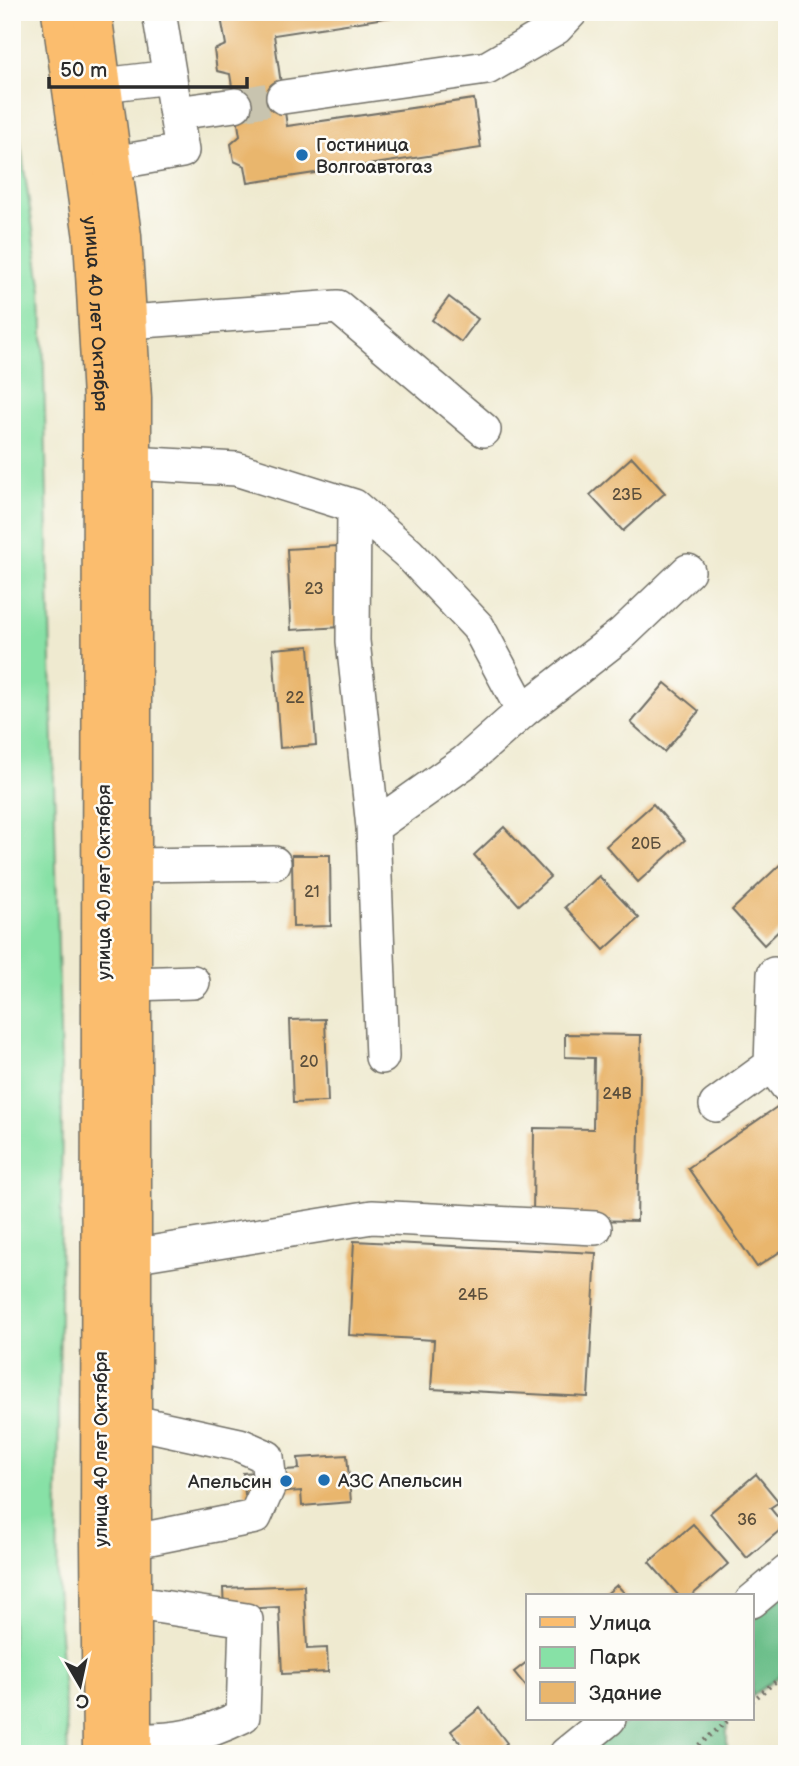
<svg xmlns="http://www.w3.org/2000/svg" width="799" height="1766" viewBox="0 0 799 1766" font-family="'Balsamiq Sans',sans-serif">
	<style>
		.green { fill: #87e1a6; stroke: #598668; stroke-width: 2 }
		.forest { fill: #6dbf8b; stroke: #4c755b; stroke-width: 2 }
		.building { fill: #e9b66d }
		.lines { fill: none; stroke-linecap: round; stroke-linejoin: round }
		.minor-tunnel { stroke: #c8c4af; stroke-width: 33; stroke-dasharray: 33 17; stroke-linecap: butt }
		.minor-casing { stroke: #706e65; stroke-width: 36 }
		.major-casing { stroke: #706e65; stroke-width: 41 }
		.path { stroke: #706e65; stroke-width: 4.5; stroke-dasharray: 2 5; stroke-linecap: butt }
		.minor { stroke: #fff; stroke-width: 33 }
		.major { stroke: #fbbd6e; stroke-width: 38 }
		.poi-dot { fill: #1f6fb2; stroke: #fdfcf7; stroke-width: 2.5 }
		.labels { text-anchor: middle; stroke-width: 5; stroke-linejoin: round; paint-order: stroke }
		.number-label { font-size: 16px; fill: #5a4e3c }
		.poi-label { font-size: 19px; fill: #2b2b2b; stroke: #fdfcf7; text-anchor: start }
		.street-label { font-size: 19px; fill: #2b2b2b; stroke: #fdfcf7 }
	</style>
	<rect width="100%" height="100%" fill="#fdfcf7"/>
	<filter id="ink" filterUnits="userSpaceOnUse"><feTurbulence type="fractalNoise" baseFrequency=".0143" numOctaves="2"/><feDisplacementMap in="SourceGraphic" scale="14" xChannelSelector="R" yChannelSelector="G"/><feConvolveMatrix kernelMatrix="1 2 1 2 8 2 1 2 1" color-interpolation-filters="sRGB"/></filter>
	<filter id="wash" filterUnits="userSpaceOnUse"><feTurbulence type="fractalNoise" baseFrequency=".00686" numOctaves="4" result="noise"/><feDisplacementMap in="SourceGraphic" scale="28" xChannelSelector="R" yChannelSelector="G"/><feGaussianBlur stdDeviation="1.57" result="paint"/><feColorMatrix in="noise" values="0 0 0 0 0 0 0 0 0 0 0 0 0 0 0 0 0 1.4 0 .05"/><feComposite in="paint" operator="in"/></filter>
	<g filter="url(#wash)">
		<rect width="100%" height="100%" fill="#efead0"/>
		<path class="green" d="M12 86 42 291 62 1112 57 1589 68 1753 63 1754H12Z"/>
		<path class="forest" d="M787 1592V1670L752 1697V1621Z
			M630 1719H727V1754H587Z"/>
		<g id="blocks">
			<path class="building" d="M220 12H424L274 35 287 126 474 99 481 148 248 183 245 166 234 161 231 144 240 136 230 74 217 71 214 50 226 45Z
				M449 297 478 319 461 342 432 320Z
				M632 457 665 493 623 531 590 495Z
				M337 546 342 627 291 630 287 549Z
				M309 646 316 745 280 748 273 649Z
				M665 683 699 711 664 752 631 723Z
				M653 804 685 840 638 882 606 846Z
				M504 827 550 877 519 905 474 855Z
				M292 855H330L331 926 293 927Z
				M787 858V923L764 945 732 910Z
				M599 876 639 918 604 950 565 907Z
				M325 1019 328 1102 293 1103 290 1020Z
				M565 1034 641 1035 637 1221 533 1219 534 1128 593 1129 594 1058 565 1057Z
				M784 1102 787 1247 757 1267 688 1168Z
				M354 1241 596 1253 588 1397 431 1389 434 1340 349 1335Z
				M347 1455 351 1502 302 1506 301 1491 245 1495 243 1473 299 1469 298 1458Z
				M756 1474 779 1502 770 1508 785 1526 747 1558 710 1513Z
				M693 1524 728 1564 691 1596H679L649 1562Z
				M304 1585 307 1649 327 1648 328 1672 282 1674 279 1607 224 1610 223 1588Z
				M617 1585 627 1596H604Z
				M528 1661V1689L514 1672Z
				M480 1708 507 1743 493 1754H469L451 1731Z"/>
		</g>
	</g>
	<g filter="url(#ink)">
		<use href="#blocks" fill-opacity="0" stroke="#706e65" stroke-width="2"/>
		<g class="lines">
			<path class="minor-tunnel" d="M235 105 283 97"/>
			<defs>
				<path id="minor" d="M103 85 170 77
					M283 97 487 68 556 28 571 12
					M176 113 235 105
					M113 163 182 151 159 12
					M129 322 338 307 484 430
					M132 463 236 469 354 506 409 554 478 627 523 711 623 633 688 571
					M354 506 353 641 373 827 382 1057
					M373 827 465 762 523 711
					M133 865 274 863
					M133 984 193 982
					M771 1065 774 974
					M716 1105 771 1065 787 1086
					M131 1256 372 1217 595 1228
					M130 1542 255 1517 270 1483 267 1457 240 1445 130 1421
					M752 1601 787 1572
					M130 1602 246 1620 243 1716C202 1736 177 1741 131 1740
					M566 1754 609 1719"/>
				<g id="major">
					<path id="s1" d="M61 12 93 238 102 398 100 1543 102 1754"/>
					<path d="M92 12 122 236 132 398V1754"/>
				</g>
			</defs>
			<use href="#minor" class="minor-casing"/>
			<use href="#major" class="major-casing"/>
			<path class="path" d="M752 1701 787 1672
				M688 1754 730 1719"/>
			<use href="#minor" class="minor"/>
			<use href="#major" class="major"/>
		</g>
	</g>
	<g class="poi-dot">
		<circle cx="302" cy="155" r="7"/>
		<circle cx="324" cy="1480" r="7"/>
		<circle cx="286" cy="1481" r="7"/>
	</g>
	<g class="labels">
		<g class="number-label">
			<text x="627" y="500">23Б</text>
			<text x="314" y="594">23</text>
			<text x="295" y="703">22</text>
			<text x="646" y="849">20Б</text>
			<text x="312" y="897">21</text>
			<text x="309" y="1067">20</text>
			<text x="617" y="1099">24В</text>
			<text x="473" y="1300">24Б</text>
			<text x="747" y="1525">36</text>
		</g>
		<g class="poi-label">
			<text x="316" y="151">Гостиница<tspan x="316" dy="22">Волгоавтогаз</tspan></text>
			<text x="338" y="1487">АЗС Апельсин</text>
			<text x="272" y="1488" text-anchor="end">Апельсин</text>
		</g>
		<g class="street-label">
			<text dy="7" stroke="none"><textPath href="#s1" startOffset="304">улица 40 лет Октября</textPath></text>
			<text transform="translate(103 882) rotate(-90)" y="7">улица 40 лет Октября</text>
			<text transform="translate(100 1449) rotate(-90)" y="7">улица 40 лет Октября</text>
		</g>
	</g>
	<rect width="799" height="1766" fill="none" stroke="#fdfcf7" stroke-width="42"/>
	<rect x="526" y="1594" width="228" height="126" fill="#fdfcf7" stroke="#a9a8a5" stroke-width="2"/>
	<rect x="540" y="1617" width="35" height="10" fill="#fbbd6e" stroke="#a9a8a5" stroke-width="2"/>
	<text x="589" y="1630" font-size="21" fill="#2b2b2b">Улица</text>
	<rect x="540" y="1647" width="35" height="21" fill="#87e1a6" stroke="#a9a8a5" stroke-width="2"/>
	<text x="589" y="1664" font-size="21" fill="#2b2b2b">Парк</text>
	<rect x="540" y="1682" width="35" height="21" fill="#e9b66d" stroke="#a9a8a5" stroke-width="2"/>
	<text x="589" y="1700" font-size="21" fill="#2b2b2b">Здание</text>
	<g transform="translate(80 1685) rotate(171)" stroke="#fdfcf7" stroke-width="5" paint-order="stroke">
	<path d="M0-5L12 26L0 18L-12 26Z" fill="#2b2b2b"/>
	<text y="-10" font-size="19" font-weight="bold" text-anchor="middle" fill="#2b2b2b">С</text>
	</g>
	<path d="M49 77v10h198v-10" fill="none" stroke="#2b2b2b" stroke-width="3.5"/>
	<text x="60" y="77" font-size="21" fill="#2b2b2b" stroke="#fdfcf7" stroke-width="5" paint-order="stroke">50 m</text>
</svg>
